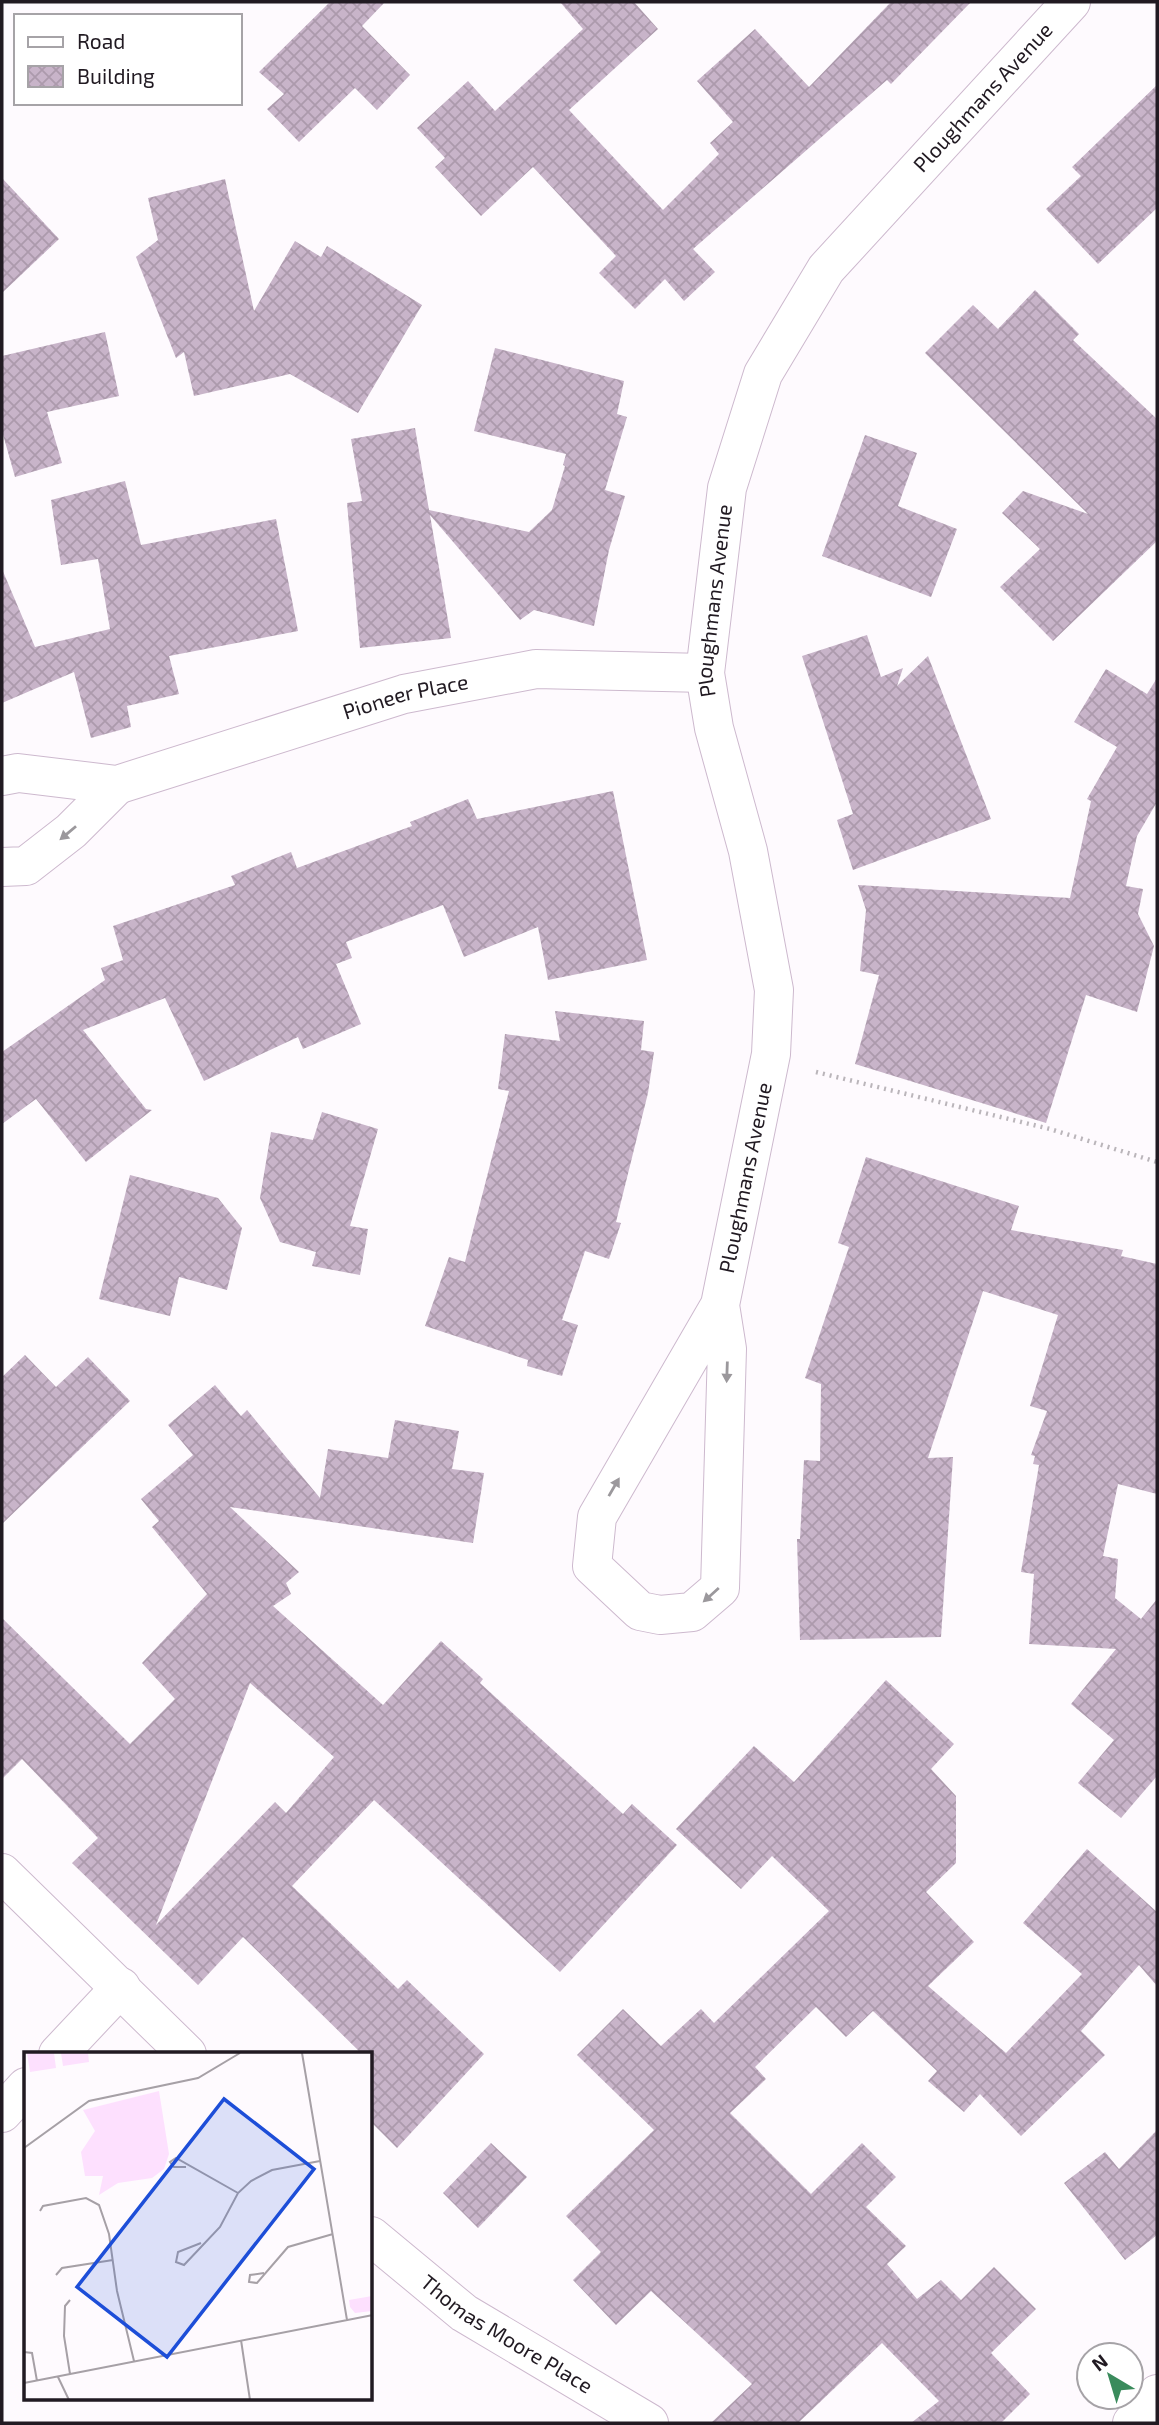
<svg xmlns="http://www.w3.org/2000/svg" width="1159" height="2425" viewBox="0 0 1159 2425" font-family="'Exo 2',sans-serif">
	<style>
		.building { fill: url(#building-cross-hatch); fill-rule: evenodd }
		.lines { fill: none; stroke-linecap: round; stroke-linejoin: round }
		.minor-casing { stroke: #cdb9ce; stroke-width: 40 }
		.tertiary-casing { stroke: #cdb9ce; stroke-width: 40 }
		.path { stroke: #bab5ba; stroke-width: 4.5; stroke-dasharray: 2 5; stroke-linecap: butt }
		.minor { stroke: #fff; stroke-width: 38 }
		.tertiary { stroke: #fff; stroke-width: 38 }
		.oneway { fill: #9b989c }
		.labels { text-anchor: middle; stroke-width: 6; stroke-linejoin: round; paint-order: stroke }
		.street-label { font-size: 21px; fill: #211a22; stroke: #fff }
		.inset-road { fill: none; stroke: #a6a0a6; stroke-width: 2 }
		.view { fill: #1d4ed8; fill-opacity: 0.15; stroke: #1d4ed8; stroke-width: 3.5 }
		.inset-edge { fill: none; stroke: #211a22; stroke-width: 3.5 }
	</style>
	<defs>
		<pattern id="building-cross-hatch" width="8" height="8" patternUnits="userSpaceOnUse" patternTransform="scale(1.75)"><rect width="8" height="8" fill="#c8b4c9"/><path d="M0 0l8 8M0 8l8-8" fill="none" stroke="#ac9aac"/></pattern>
	</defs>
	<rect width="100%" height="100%" fill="#fefafe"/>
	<path class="building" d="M330 2H385L362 26 410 75 377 110 355 88 299 142 267 109 284 94 259 72Z
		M560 2H634L658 29 569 110 663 210 719 154 710 143 733 122 697 81 755 29 809 87 891 2H971L891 84 887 80 693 249 715 272 684 301 665 279 635 309 599 273 616 256 533 167 481 216 435 167 445 158 417 128 468 81 495 111 583 29Z
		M1157 85V208L1098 264 1046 209 1081 176 1072 167Z
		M2 178 59 239 2 293Z
		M225 179 254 311 295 241 321 257 327 246 422 305 358 413 290 374 194 396 184 352 176 358 136 257 158 240 148 198Z
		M1035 290 1079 334 1073 340 1157 419V541L1053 641 1000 587 1040 549 1002 513 1023 491 1088 514 925 353 973 305 998 329Z
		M105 332 119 396 47 412 62 463 15 477 2 431V356Z
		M495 348 624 381 617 414 627 417 605 490 625 496 609 550 594 626 534 610 520 620 430 515 451 638 360 648 347 503 362 501 351 439 415 428 429 510 529 532 552 510 565 466 563 465 566 454 474 431Z
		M865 435 917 453 898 506 957 529 931 597 822 556Z
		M125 481 141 545 276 519 298 631 169 656 179 694 127 706 131 727 91 738 74 672 2 703V569L35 647 110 629 98 559 61 565 51 500Z
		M867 635 881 677 903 668 897 686 928 656 991 819 853 870 837 820 853 814 802 656Z
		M1106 669 1147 694 1157 678V802L1137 836 1126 886 1143 889 1138 914 1154 946 1137 1012 1086 995 1046 1123 855 1064 879 975 860 971 866 910 858 885 1070 898 1091 801 1087 799 1117 747 1074 722Z
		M613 791 647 960 548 980 538 927 464 957 443 905 346 942 352 958 336 964 361 1024 303 1049 298 1037 204 1081 165 998 83 1030 146 1109 152 1110 86 1162 36 1099 2 1124V1052L105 980 101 968 123 960 113 926 235 885 231 876 291 852 297 868 412 826 410 822 468 799 477 819Z
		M555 1011 644 1021 641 1050 654 1052 648 1093 616 1222 621 1223 609 1259 585 1251 562 1320 578 1325 562 1376 527 1366 528 1360 425 1326 449 1257 465 1262 509 1091 498 1089 505 1034 560 1041Z
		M322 1112 378 1129 350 1226 368 1229 360 1275 312 1266 316 1252 280 1242 260 1198 271 1132 313 1140Z
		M866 1157 1019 1206 1011 1230 1123 1250 1121 1256 1157 1264V1494L1118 1484 1103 1556 1118 1559 1115 1598 1141 1619 1157 1599V1776L1121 1818 1078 1783 1114 1740 1071 1704 1116 1649 1029 1644 1034 1574 1021 1572 1039 1465 1033 1464 1035 1456 1031 1455 1047 1411 1030 1406 1058 1315 983 1291 928 1458 953 1457 941 1637 800 1640 797 1539H800L804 1460 820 1461 821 1384 805 1378 849 1247 838 1243Z
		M130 1175 218 1198 242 1228 227 1290 179 1277 170 1316 99 1299Z
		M25 1355 56 1387 88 1357 130 1401 2 1524V1377Z
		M215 1385 241 1416 247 1410 320 1498 328 1449 388 1458 395 1420 459 1431 452 1469 484 1473 473 1543 230 1507 299 1572 286 1583 291 1594 273 1606 383 1705 441 1641 483 1679 480 1683 623 1814 632 1804 677 1845 560 1972 374 1800 292 1886 398 1989 407 1980 484 2054 397 2148 371 2122V2054H362L243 1937 198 1985 72 1863 98 1838 22 1759 2 1779V1618L130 1744 175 1699 142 1663 207 1594 152 1527 159 1521 141 1499 193 1455 168 1425ZM250 1683 334 1757 286 1813 275 1802 156 1925Z
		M886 1680 954 1744 931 1769 956 1796V1863L926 1892 974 1942 928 1986 1006 2053 1082 1974 1023 1923 1087 1849 1157 1912V1986L1139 1965 1081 2031 1105 2055 1021 2136 980 2094 964 2112 928 2081 937 2071 873 2011 846 2037 816 2007 755 2067 766 2079 730 2113 811 2194 862 2143 896 2177 866 2207 906 2246 887 2264 917 2299 941 2280 961 2300 994 2267 1036 2309 991 2353 1030 2394 1001 2423H911L939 2401 882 2343 798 2423H711L752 2384 651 2291 616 2325 573 2280 601 2252 566 2216 654 2130 577 2055 623 2009 661 2046 701 2009 714 2023 829 1911 772 1856 741 1889 676 1829 754 1746 794 1782Z
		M1157 2130V2235L1125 2260 1064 2183 1105 2152 1119 2169Z
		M491 2143 527 2177 478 2228 443 2193Z"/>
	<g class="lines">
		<defs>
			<g id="minor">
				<path id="s1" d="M2 776 18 773 117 785 404 694 536 669 705 673"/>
				<path d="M2 867 26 866 71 831 117 785"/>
				<path id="s2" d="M720 1305 727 1349 720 1588 692 1612 660 1615 640 1611 592 1566 597 1517 720 1305 771 1054 774 990 748 851 714 728 705 673 727 488 763 374 826 269 1071 2"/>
				<path d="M2 1873 187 2054"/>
				<path d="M58 2054 121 1987"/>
				<path d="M2 2113 26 2087"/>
				<path id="s3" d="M371 2236 464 2313 649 2423"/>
			</g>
			<path id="tertiary" d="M1132 2423 1157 2394"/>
		</defs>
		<use href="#minor" class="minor-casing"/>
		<use href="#tertiary" class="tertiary-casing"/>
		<path class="path" d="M816 1072 1050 1129 1157 1162"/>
		<use href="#minor" class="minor"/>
		<use href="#tertiary" class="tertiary"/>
	</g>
	<defs><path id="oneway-solid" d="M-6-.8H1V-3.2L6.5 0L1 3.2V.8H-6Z" transform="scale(1.75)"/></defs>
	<g class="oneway">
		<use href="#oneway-solid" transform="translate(68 833) rotate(140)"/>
		<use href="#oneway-solid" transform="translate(727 1372) rotate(92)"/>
		<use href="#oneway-solid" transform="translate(614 1487) rotate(-60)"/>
		<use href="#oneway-solid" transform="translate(711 1595) rotate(138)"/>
	</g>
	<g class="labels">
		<g class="street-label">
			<text dy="7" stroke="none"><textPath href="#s2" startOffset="2039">Ploughmans Avenue</textPath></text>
			<text dy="7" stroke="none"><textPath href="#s2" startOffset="1451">Ploughmans Avenue</textPath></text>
			<text dy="7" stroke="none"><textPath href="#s1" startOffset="418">Pioneer Place</textPath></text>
			<text dy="7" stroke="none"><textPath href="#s2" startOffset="863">Ploughmans Avenue</textPath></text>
			<text dy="7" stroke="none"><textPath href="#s3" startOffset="168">Thomas Moore Place</textPath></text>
		</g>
	</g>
	<g transform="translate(24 2052)">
		<rect width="348" height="348" fill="#fefafe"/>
		<path d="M3 1H30L32 16 6 20ZM37 1H64L65 10 39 14ZM135 39 145 102 140 117 128 126 94 131 75 143 79 124H61L57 100 71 79 59 58ZM348 244V259L331 261 326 255 325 248Z" fill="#fde0fe"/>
		<path class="inset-road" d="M278 1 323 268M0 96 65 49 174 26 216 1M162 115H150L146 110 152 106 214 141M16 159 19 154 62 146 75 153 85 182 93 239 110 309M177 191 154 200 152 210 160 213 196 175 214 141 227 129 248 118 296 109M240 221 226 223 225 230 233 231 264 195 309 182M32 223 38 216 89 208M217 288 226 348M0 300 8 301 13 329M46 322 40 284 41 254 46 248M34 325 45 348M0 331 349 263"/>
		<path class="view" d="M200 47 290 117 143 305 53 235Z"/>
		<rect width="348" height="348" class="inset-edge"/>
	</g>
	<rect width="1159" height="2425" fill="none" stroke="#211a22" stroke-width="7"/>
	<rect x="14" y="14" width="228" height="91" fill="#ffffff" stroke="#a6a3a7" stroke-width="2"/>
	<rect x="28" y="37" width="35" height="10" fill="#ffffff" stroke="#a6a3a7" stroke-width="2"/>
	<text x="77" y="49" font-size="21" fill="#211a22">Road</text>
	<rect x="28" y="66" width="35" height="21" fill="url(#building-cross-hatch)" stroke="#a6a3a7" stroke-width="2"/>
	<text x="77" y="84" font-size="21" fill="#211a22">Building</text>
	<g transform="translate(1110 2376) rotate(322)"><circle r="33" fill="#ffffff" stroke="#a6a3a7" stroke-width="2"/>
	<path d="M0-5L12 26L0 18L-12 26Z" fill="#3a8b5c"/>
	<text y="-10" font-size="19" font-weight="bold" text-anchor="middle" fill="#211a22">N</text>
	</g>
</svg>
